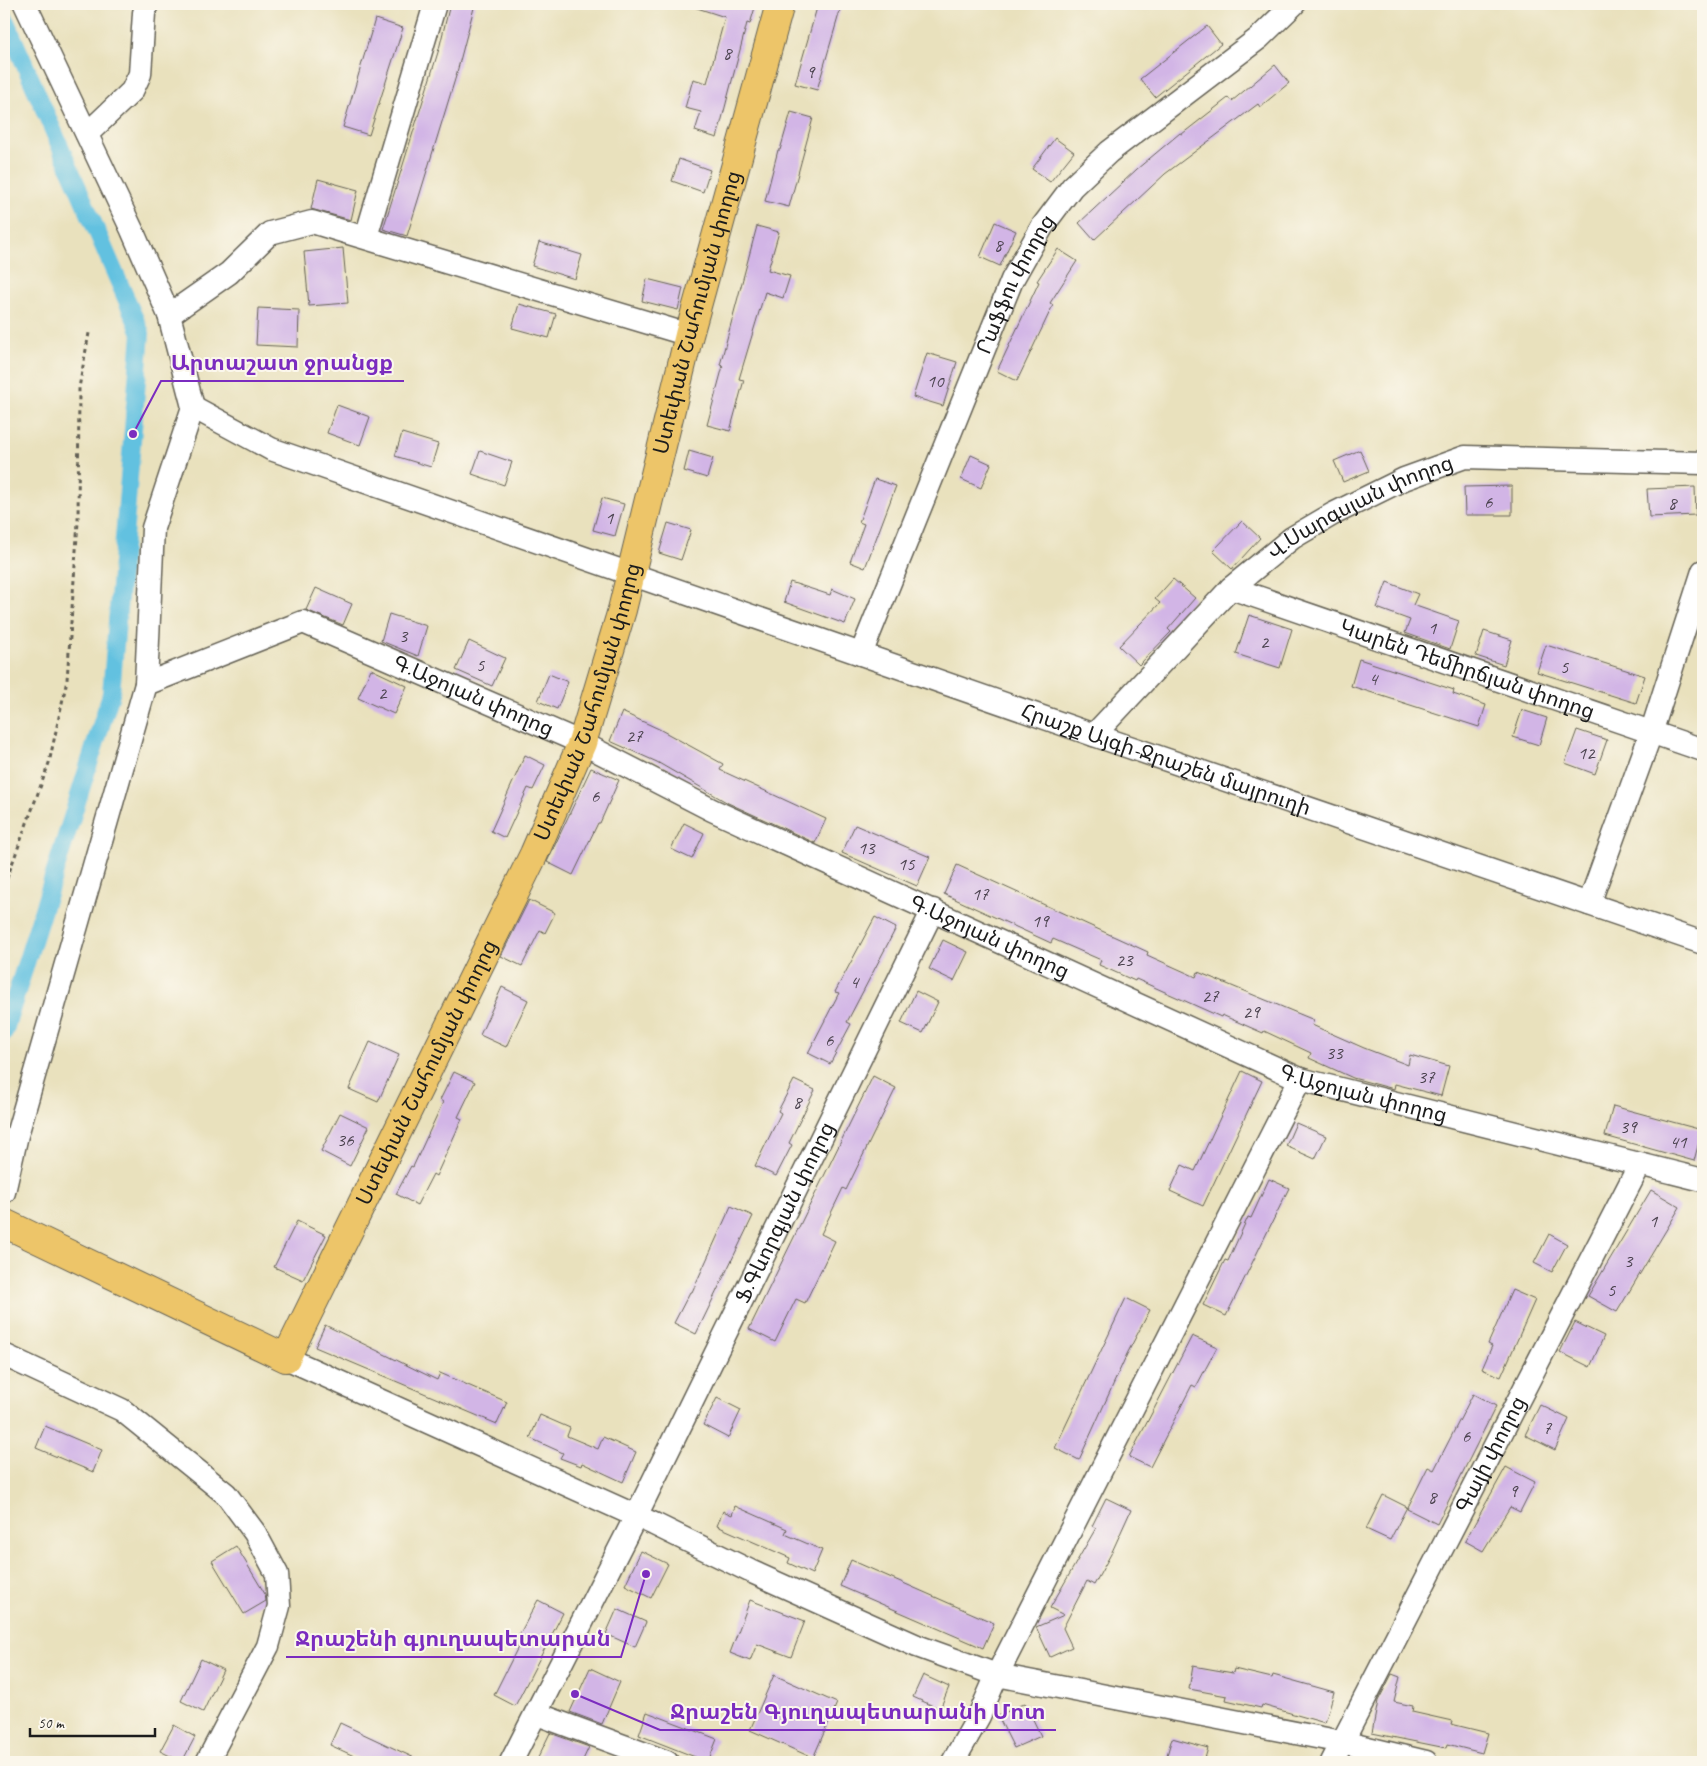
<svg xmlns="http://www.w3.org/2000/svg" width="1707" height="1766" viewBox="0 0 1707 1766" font-family="Caveat,'Noto Sans Armenian',sans-serif">
	<style>
		.lines { fill: none; stroke-linecap: round; stroke-linejoin: round }
		.canal { stroke: #62c1e0; stroke-width: 18 }
		.building { fill: #d2b5e6 }
		.minor-casing { stroke: #646154; stroke-width: 25 }
		.major-casing { stroke: #646154; stroke-width: 30 }
		.path { stroke: #646154; stroke-width: 3; stroke-dasharray: 4 4; stroke-linecap: butt }
		.minor { stroke: #fff; stroke-width: 22 }
		.major { stroke: #edc569; stroke-width: 28 }
		.labels { text-anchor: middle; stroke-width: 4; stroke-linejoin: round; paint-order: stroke }
		.number-label { font-size: 19px; fill: #4a424e }
		.street-label { font-size: 21px; fill: #1c1c1c; stroke: #fbf7ec }
		.leader { fill: none; stroke: #7b2cbf; stroke-width: 2 }
		.callout-dot { fill: #7b2cbf; stroke: #fbf7ec; stroke-width: 2 }
		.callout-label { font-size: 22px; text-anchor: middle; font-weight: bold; fill: #7b2cbf; stroke: #fbf7ec; stroke-width: 4; stroke-linejoin: round; paint-order: stroke }
	</style>
	<rect width="100%" height="100%" fill="#fbf7ec"/>
	<filter id="ink" filterUnits="userSpaceOnUse"><feTurbulence type="fractalNoise" baseFrequency=".02" numOctaves="2"/><feDisplacementMap in="SourceGraphic" scale="10" xChannelSelector="R" yChannelSelector="G"/><feConvolveMatrix kernelMatrix="1 2 1 2 8 2 1 2 1" color-interpolation-filters="sRGB"/></filter>
	<filter id="wash" filterUnits="userSpaceOnUse"><feTurbulence type="fractalNoise" baseFrequency=".0096" numOctaves="4" result="noise"/><feDisplacementMap in="SourceGraphic" scale="20" xChannelSelector="R" yChannelSelector="G"/><feGaussianBlur stdDeviation="1.12" result="paint"/><feColorMatrix in="noise" values="0 0 0 0 0 0 0 0 0 0 0 0 0 0 0 0 0 1.4 0 .05"/><feComposite in="paint" operator="in"/></filter>
	<g filter="url(#wash)">
		<rect width="100%" height="100%" fill="#e9e1bd"/>
		<g class="lines">
			<path class="canal" d="M4 17 141 333 111 694 4 1033"/>
		</g>
		<g id="blocks">
			<path class="building" d="M450 4H475L456 76 407 236 383 229 439 49Z
				M695 4H756L750 24 747 23 717 138 695 131 701 112 685 108 693 79 707 83 725 17 694 7Z
				M818 4 841 7 817 90 795 84Z
				M375 19 403 28 369 135 343 127Z
				M1207 26 1221 44 1155 97 1140 79Z
				M1275 65 1289 83 1260 107 1258 104 1165 174 1094 240 1079 223 1137 169 1180 133 1182 134 1228 98 1232 101Z
				M791 112 813 118 789 207 765 201 778 150H780Z
				M1055 138 1074 152 1050 182 1032 169Z
				M679 159 710 170 703 192 672 181Z
				M318 179 358 190 351 220 311 209Z
				M995 222 1016 231 1000 266 980 257Z
				M757 226 779 232 768 270 790 276 783 298 765 292 739 379 744 380 730 431 707 425 723 366 720 365Z
				M539 242 582 255 575 279 532 266Z
				M343 248 348 303 309 306 304 252Z
				M1058 249 1077 261 1050 303 1053 305 1017 381 997 371 1039 282 1037 281Z
				M647 279 683 288 678 310 642 301Z
				M519 304 556 314 549 338 512 328Z
				M258 308 299 310 298 347 256 345Z
				M927 353 957 362 943 406 913 397Z
				M337 405 370 417 360 445 327 433Z
				M402 433 438 444 431 467 395 456Z
				M1360 450 1369 471 1343 482 1334 461Z
				M480 451 512 462 504 485 472 474Z
				M689 451 713 458 707 478 684 471Z
				M971 455 991 464 981 488 961 479Z
				M875 479 896 486 865 568 850 562 864 524 859 522Z
				M1512 486V515H1465L1464 487Z
				M1695 487 1696 515 1649 517 1647 489Z
				M602 498 624 504 615 536 593 530Z
				M1242 521 1260 538 1232 569 1213 551Z
				M668 523 691 530 681 560 659 553Z
				M1173 579 1195 598 1168 629 1171 632 1139 665 1119 646 1160 603 1155 599Z
				M790 582 830 595 832 589 855 599 845 624 784 602Z
				M1387 582 1418 594 1413 605 1459 621 1450 649 1405 633 1410 620 1377 608Z
				M316 588 352 604 343 625 306 610Z
				M389 614 427 626 418 656 381 641Z
				M1249 615 1292 629 1280 668 1236 654Z
				M1484 631 1512 640 1504 665 1476 656Z
				M469 641 505 658 492 686 456 670Z
				M1546 645 1645 676 1636 703 1537 672Z
				M1359 659 1454 690 1453 694 1486 705 1479 727 1351 686Z
				M371 669 407 686 394 714 358 698Z
				M549 674 568 682 557 709 538 701Z
				M1522 710 1547 718 1539 745 1513 737Z
				M622 712 659 729 723 764 720 770 826 819 815 843 728 803 657 762 610 741Z
				M1577 730 1607 740 1595 774 1565 763Z
				M525 755 545 765 533 790 528 788 505 838 491 831Z
				M591 768 619 780 600 823H598L573 875 547 862Z
				M684 823 704 833 692 859 671 849Z
				M855 825 930 857 917 886 842 853Z
				M957 865 1148 952 1147 955 1196 977 1198 972 1314 1020 1312 1025 1364 1048 1408 1065 1410 1055 1449 1066 1441 1096 1395 1084 1394 1089 1353 1078 1309 1058 1311 1053 1264 1031 1263 1033 1222 1015 1221 1017 1136 979 1135 981 1099 965 1101 960 1053 939 1051 943 944 894Z
				M529 900 555 913 545 933 540 930 522 966 501 956Z
				M875 917 896 928 847 1022 851 1024 830 1064 808 1053 839 993 835 992Z
				M943 940 968 952 954 981 929 969Z
				M502 987 528 1000 506 1047 480 1035Z
				M916 991 938 1002 923 1033 901 1023Z
				M370 1042 399 1055 378 1102 349 1089Z
				M1242 1071 1262 1081 1203 1206 1170 1191 1182 1165 1195 1171Z
				M454 1072 475 1082 458 1117 462 1119 436 1176 433 1174 417 1205 396 1194 411 1166 413 1167 443 1102 440 1100Z
				M873 1076 896 1088 846 1190 843 1188 821 1234 835 1241 805 1303 796 1299 775 1342 749 1329Z
				M794 1080 815 1090 789 1143 792 1145 776 1176 755 1166 781 1113 778 1111Z
				M1613 1106 1702 1130 1694 1161 1605 1136Z
				M340 1113 369 1127 350 1166 321 1151Z
				M1296 1123 1326 1136 1315 1159 1286 1146Z
				M1269 1179 1289 1188 1226 1316 1203 1305 1225 1260 1228 1261 1248 1217 1251 1218Z
				M1651 1190 1680 1207 1617 1312 1588 1296Z
				M731 1206 753 1216 696 1334 674 1323 690 1292H692Z
				M297 1221 326 1235 303 1280 274 1267Z
				M1549 1234 1567 1244 1552 1272 1534 1263Z
				M1512 1290 1535 1300 1501 1377 1482 1369 1492 1346 1488 1344Z
				M1126 1298 1150 1310 1127 1354 1079 1460 1055 1448Z
				M1575 1322 1604 1336 1590 1367 1560 1352Z
				M325 1325 437 1380 440 1373 507 1402 497 1424 315 1347Z
				M1192 1336 1217 1347 1196 1387 1192 1385 1150 1467 1129 1457Z
				M1473 1394 1496 1406 1437 1524 1407 1509 1428 1467 1434 1470Z
				M717 1398 741 1410 728 1438 703 1425Z
				M1540 1405 1569 1419 1555 1450 1525 1435Z
				M540 1415 570 1428 567 1436 598 1449 603 1437 636 1452 623 1482 582 1463 581 1466 560 1458 563 1453 530 1438Z
				M45 1426 102 1450 93 1472 36 1448Z
				M1506 1467 1535 1482 1520 1512 1510 1507 1483 1551 1465 1541Z
				M1383 1495 1407 1507 1390 1540 1366 1529Z
				M1106 1498 1131 1510 1111 1554 1094 1585 1087 1581 1063 1628 1072 1647 1050 1657 1036 1627 1064 1615 1050 1608 1096 1528 1092 1526Z
				M735 1506 787 1529 785 1534 822 1550 812 1574 788 1563 790 1558 717 1526 723 1511 732 1515Z
				M236 1546 265 1594 266 1601 244 1614 212 1561Z
				M641 1551 668 1564 651 1598 625 1585Z
				M851 1560 994 1623 983 1648 840 1586Z
				M538 1600 563 1613 515 1706 494 1695 521 1641 517 1639Z
				M750 1600 805 1621 791 1657 757 1644 750 1661 730 1653Z
				M617 1609 646 1622 635 1647 606 1634Z
				M201 1659 223 1670 203 1712 181 1701Z
				M1193 1666 1233 1673 1234 1669 1272 1678 1273 1675 1334 1692 1325 1723 1262 1705 1261 1708 1226 1700 1227 1696 1189 1689Z
				M590 1668 620 1682 602 1724 570 1712Z
				M1392 1674 1400 1677 1394 1702 1413 1706 1412 1712 1452 1721 1451 1724 1488 1733 1482 1753 1447 1744 1446 1748 1372 1733 1378 1701Z
				M774 1675 837 1703 813 1758 750 1730Z
				M923 1675 949 1687 940 1709 913 1697Z
				M1025 1703 1041 1736 1014 1748 998 1716Z
				M647 1712 717 1739 708 1762 639 1735Z
				M340 1723 423 1762H367L330 1745Z
				M174 1725 195 1737 182 1762 160 1751Z
				M550 1733 589 1747 582 1762H536Z
				M1172 1738 1208 1748 1204 1762H1165Z"/>
		</g>
	</g>
	<g filter="url(#ink)">
		<use href="#blocks" fill-opacity="0" stroke="#646154" stroke-width="1"/>
		<g class="lines">
			<defs>
				<g id="minor">
					<path d="M25 4 132 230 169 315 193 407 153 528 146 684"/>
					<path d="M87 134 132 91 140 74 144 13 147 4"/>
					<path d="M366 237 435 4"/>
					<path d="M169 315 229 273 270 233 312 222 689 335"/>
					<path id="s1" d="M193 407 271 449 1094 735 1703 943"/>
					<path id="s2" d="M1231 588 1703 750"/>
					<path id="s3" d="M861 654 1012 280 1042 227 1072 187 1109 152 1259 38 1294 4"/>
					<path id="s4" d="M1094 735 1231 588 1292 538 1333 514 1404 479 1465 457 1703 463"/>
					<path d="M1589 904 1651 733 1703 571"/>
					<path id="s5" d="M4 1192 17 1135 146 684 303 622 582 743 712 810 1300 1079 1703 1180"/>
					<path d="M4 1355 122 1410 226 1494 255 1533 277 1574 279 1606 268 1646 207 1762"/>
					<path d="M286 1358 654 1524 750 1571 917 1646 997 1675 1342 1742 1426 1762"/>
					<path d="M537 1714 667 1762"/>
					<path id="s6" d="M511 1762 636 1516 933 910"/>
					<path d="M953 1762 979 1716 997 1675 1300 1079"/>
					<path id="s7" d="M1332 1762 1639 1166"/>
				</g>
				<g id="major">
					<path id="s8" d="M4 1223 286 1358 534 854 582 743 622 610 689 335 780 4"/>
				</g>
			</defs>
			<use href="#minor" class="minor-casing"/>
			<use href="#major" class="major-casing"/>
			<path class="path" d="M4 886 49 763 67 680 78 522 79 388 89 333"/>
			<use href="#minor" class="minor"/>
			<use href="#major" class="major"/>
		</g>
	</g>
	<g class="labels">
		<g class="number-label">
			<text x="727" y="59">8</text>
			<text x="810" y="78">9</text>
			<text x="998" y="251">8</text>
			<text x="935" y="387">10</text>
			<text x="1488" y="508">6</text>
			<text x="1672" y="509">8</text>
			<text x="609" y="524">1</text>
			<text x="1432" y="634">1</text>
			<text x="403" y="642">3</text>
			<text x="1264" y="648">2</text>
			<text x="480" y="671">5</text>
			<text x="1564" y="673">5</text>
			<text x="1373" y="685">4</text>
			<text x="382" y="699">2</text>
			<text x="634" y="742">27</text>
			<text x="1586" y="759">12</text>
			<text x="595" y="802">6</text>
			<text x="866" y="854">13</text>
			<text x="906" y="870">15</text>
			<text x="980" y="900">17</text>
			<text x="1040" y="927">19</text>
			<text x="1124" y="966">23</text>
			<text x="854" y="988">4</text>
			<text x="1210" y="1002">27</text>
			<text x="1251" y="1018">29</text>
			<text x="829" y="1046">6</text>
			<text x="1334" y="1059">33</text>
			<text x="1426" y="1083">37</text>
			<text x="797" y="1108">8</text>
			<text x="1628" y="1133">39</text>
			<text x="345" y="1146">36</text>
			<text x="1678" y="1148">41</text>
			<text x="1653" y="1227">1</text>
			<text x="1628" y="1267">3</text>
			<text x="1611" y="1296">5</text>
			<text x="1547" y="1434">7</text>
			<text x="1466" y="1442">6</text>
			<text x="1513" y="1497">9</text>
			<text x="1432" y="1503">8</text>
		</g>
		<g class="street-label">
			<text dy="7" stroke="none"><textPath href="#s3" startOffset="401">Րաֆֆու փողոց</textPath></text>
			<text dy="7" stroke="none"><textPath href="#s8" startOffset="1441">Ստեփան Շահումյան փողոց</textPath></text>
			<text dy="7" stroke="none"><textPath href="#s4" startOffset="355">Վ.Սարգսյան փողոց</textPath></text>
			<text dy="7" stroke="none"><textPath href="#s2" startOffset="250">Կարեն Դեմիրճյան փողոց</textPath></text>
			<text dy="7" stroke="none"><textPath href="#s5" startOffset="882">Գ.Աջոյան փողոց</textPath></text>
			<text dy="7" stroke="none"><textPath href="#s8" startOffset="1036">Ստեփան Շահումյան փողոց</textPath></text>
			<text dy="7" stroke="none"><textPath href="#s1" startOffset="1036">Հրաշք Այգի-Ջրաշեն մայրուղի</textPath></text>
			<text dy="7" stroke="none"><textPath href="#s5" startOffset="1452">Գ.Աջոյան փողոց</textPath></text>
			<text dy="7" stroke="none"><textPath href="#s8" startOffset="631">Ստեփան Շահումյան փողոց</textPath></text>
			<text dy="7" stroke="none"><textPath href="#s5" startOffset="1858">Գ.Աջոյան փողոց</textPath></text>
			<text dy="7" stroke="none"><textPath href="#s6" startOffset="614">Ֆ.Գևորգյան փողոց</textPath></text>
			<text dy="7" stroke="none"><textPath href="#s7" startOffset="346">Գայի փողոց</textPath></text>
		</g>
	</g>
	<path class="leader" d="M133 434L161 381H404M646 1574L621 1657H286M575 1694L660 1730H1056"/>
	<g class="callout-dot">
		<circle cx="133" cy="434" r="5"/>
		<circle cx="646" cy="1574" r="5"/>
		<circle cx="575" cy="1694" r="5"/>
	</g>
	<g class="callout-label">
		<text x="282" y="370">Արտաշատ ջրանցք</text>
		<text x="453" y="1646">Ջրաշենի գյուղապետարան</text>
		<text x="858" y="1719">Ջրաշեն Գյուղապետարանի Մոտ</text>
	</g>
	<rect width="1707" height="1766" fill="none" stroke="#fbf7ec" stroke-width="20"/>
	<path d="M30 1728v8h125v-8" fill="none" stroke="#1c1c1c" stroke-width="2.5"/>
	<text x="38" y="1728" font-size="15" fill="#1c1c1c" stroke="#fbf7ec" stroke-width="4" paint-order="stroke">50 m</text>
</svg>
